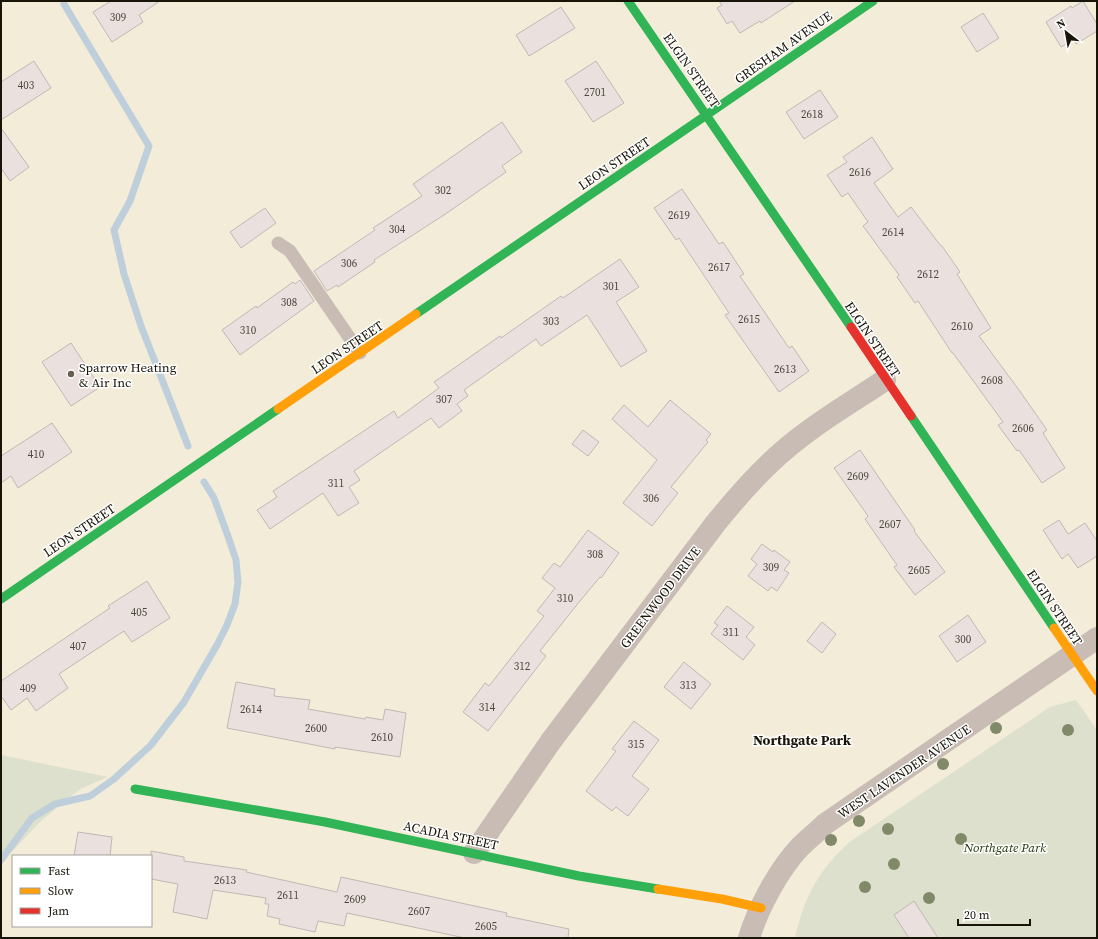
<svg xmlns="http://www.w3.org/2000/svg" width="1098" height="939" viewBox="0 0 1098 939" font-family="'Source Serif 4',serif">
	<style>
		.green { fill: #dce0cc }
		.lines { fill: none; stroke-linecap: round; stroke-linejoin: round }
		.stream { stroke: #becfdb; stroke-width: 7 }
		.building { fill: #eae1de; stroke: #c1b8b5 }
		.lane { stroke: #c8bcb4; stroke-width: 13 }
		.street { stroke: #c8bcb4; stroke-width: 22 }
		.fast { stroke: #30b455; stroke-width: 9 }
		.slow { stroke: #ff9f0a; stroke-width: 9 }
		.jam { stroke: #e5322d; stroke-width: 9 }
		.tree { fill: #808a68 }
		.poi-dot { fill: #656050; stroke: #fff; stroke-width: 1.5 }
		.labels { text-anchor: middle; stroke-width: 3; stroke-linejoin: round; paint-order: stroke }
		.number-label { font-size: 11px; fill: #4c473d }
		.street-label { font-size: 13px; fill: #181407; stroke: #fff }
		.poi-label { font-size: 13px; fill: #181407; stroke: #fff; text-anchor: start }
		.park-label { font-size: 13px; font-style: italic; fill: #213a0c; stroke: #fff }
		.neighbourhood-label { font-size: 14px; font-weight: bold; fill: #181407; stroke: #fff }
	</style>
	<rect width="100%" height="100%" fill="#f3ecd9"/>
	<path class="green" d="M1076 700 1097 730V938H795C804 897 819 869 851 841L1050 707Z
		M1 754V755L108 777 80 789 41 821 1 863Z"/>
	<g class="lines">
		<path class="stream" d="M64 4 149 146 130 201 114 230 124 274 141 326 188 446
			M1 860 32 818 55 804 90 796 114 779 151 745 184 702 217 645 227 625 235 604 238 582 236 560 229 539 214 498 204 482"/>
	</g>
	<path class="building" d="M111 1H160L139 15 143 22 112 42 93 12Z
		M719 1H795L761 23 760 21 740 33 732 21 727 24 717 8 722 5Z
		M1083 1 1097 24V31L1076 44 1074 40 1061 47 1046 22 1071 6 1072 8Z
		M561 7 575 28 529 56 516 35Z
		M983 13 999 38 977 52 961 27Z
		M34 61 51 88 1 120V82Z
		M596 61 624 103 593 122 565 81Z
		M820 90 838 117 804 139 786 112Z
		M502 122 522 152 502 166 506 172 444 215 374 260 375 262 338 287 337 285 327 291 314 271 375 230 373 228 422 196 413 184Z
		M1 128 29 167 10 181 1 168Z
		M872 137 893 169 874 183 898 217 911 207 941 246H942L960 272 957 274 991 328 979 336 1019 390 1047 430 1043 433 1065 468 1042 483 1019 450 1017 451 998 425 1003 422 953 353H952L918 301 915 303 897 277 899 275 863 226 868 222 848 193 842 197 827 175 847 162 843 157Z
		M682 189 719 244 723 242 744 274 740 276 789 348 792 346 809 371 779 392 725 315 729 313 679 238 676 240 654 208Z
		M265 208 276 223 241 248 230 232Z
		M620 259 639 287 616 302 647 351 621 367 587 315 541 346 536 339 464 390 468 396 457 404 462 411 439 428 431 418 354 471 360 480 349 487 359 503 338 516 323 493 270 529 257 510 277 497 273 491 394 411 398 418 439 388 434 382 450 371 500 336 501 338 561 296 563 298Z
		M300 280 314 301 240 355 222 330 256 306 257 308 293 282 295 284Z
		M71 343 100 387 71 406 42 362Z
		M670 400 711 434 706 440 708 442 671 487 678 493 652 526 623 503 657 460 612 419 624 405 648 427Z
		M52 423 72 452 18 488 11 476 1 483V456Z
		M583 430 599 442 588 456 572 444Z
		M860 450 915 530 914 531 945 572 915 595 894 567 897 565 865 519 868 516 834 468Z
		M1059 520 1068 534 1085 523 1097 541V556L1078 568 1068 554 1062 559 1043 530Z
		M588 530 619 553 601 578 600 577 580 601 540 651 546 656 488 731 463 712 485 683 489 686 544 616 537 611 555 588 542 578 554 563 560 567Z
		M762 544 773 552 774 550 790 562 784 570 789 573 777 591 771 587 768 591 748 576 757 564 751 559Z
		M147 581 170 618 132 642 124 631 59 674 68 688 36 711 27 698 11 710 1 696V681L110 608 108 606Z
		M727 606 754 627 746 637 755 645 743 660 711 634 718 625 714 623Z
		M968 615 986 642 957 662 939 636Z
		M822 622 836 634 822 653 807 641Z
		M684 662 711 684 691 709 664 687Z
		M236 682 275 689 274 696 310 700 308 709 365 719 366 717 383 720 385 709 406 713 400 757 335 747V749L227 728Z
		M634 721 659 740 632 776 649 789 628 816 616 807 612 811 586 791 616 751 612 749Z
		M78 832 112 837 110 856H74Z
		M151 851 184 857V861L247 870 246 872 337 892 341 877 507 913 506 916 569 929 568 938H465L347 913 344 926 318 921 315 932 279 924 280 919 267 916 269 904H265L266 898 213 890 207 919 173 912 178 884 151 879Z
		M914 901 938 938H909L894 915Z"/>
	<g class="lines">
		<path class="lane" d="M278 243 290 251 360 353"/>
		<path class="street" d="M474 853 551 741 715 524C732 503 750 482 770 463 804 430 846 406 885 380
			M749 938C758 908 779 869 800 847 808 839 817 832 825 824L1097 638"/>
		<path class="fast" d="M628 1 851 327
			M416 314 873 1
			M911 416 1054 628
			M1 599 278 409
			M135 789 325 822 579 876 658 889"/>
		<path class="slow" d="M278 409 416 314
			M1054 628 1097 691
			M658 889 722 899 761 908"/>
		<path class="jam" d="M851 327 911 416"/>
	</g>
	<g class="tree">
		<circle cx="996" cy="728" r="6"/>
		<circle cx="1068" cy="730" r="6"/>
		<circle cx="943" cy="764" r="6"/>
		<circle cx="859" cy="821" r="6"/>
		<circle cx="888" cy="829" r="6"/>
		<circle cx="961" cy="839" r="6"/>
		<circle cx="831" cy="840" r="6"/>
		<circle cx="894" cy="864" r="6"/>
		<circle cx="865" cy="887" r="6"/>
		<circle cx="929" cy="898" r="6"/>
	</g>
	<circle class="poi-dot" cx="71" cy="374" r="4"/>
	<g class="labels">
		<g class="number-label">
			<text x="118" y="21">309</text>
			<text x="26" y="89">403</text>
			<text x="595" y="96">2701</text>
			<text x="812" y="118">2618</text>
			<text x="860" y="176">2616</text>
			<text x="443" y="194">302</text>
			<text x="679" y="219">2619</text>
			<text x="397" y="233">304</text>
			<text x="893" y="236">2614</text>
			<text x="349" y="267">306</text>
			<text x="719" y="271">2617</text>
			<text x="928" y="278">2612</text>
			<text x="611" y="290">301</text>
			<text x="289" y="306">308</text>
			<text x="749" y="323">2615</text>
			<text x="551" y="325">303</text>
			<text x="962" y="330">2610</text>
			<text x="248" y="334">310</text>
			<text x="785" y="373">2613</text>
			<text x="992" y="384">2608</text>
			<text x="444" y="403">307</text>
			<text x="1023" y="432">2606</text>
			<text x="36" y="458">410</text>
			<text x="858" y="480">2609</text>
			<text x="336" y="487">311</text>
			<text x="651" y="502">306</text>
			<text x="890" y="528">2607</text>
			<text x="595" y="558">308</text>
			<text x="771" y="571">309</text>
			<text x="919" y="574">2605</text>
			<text x="565" y="602">310</text>
			<text x="139" y="616">405</text>
			<text x="731" y="636">311</text>
			<text x="963" y="643">300</text>
			<text x="78" y="650">407</text>
			<text x="522" y="670">312</text>
			<text x="688" y="689">313</text>
			<text x="28" y="692">409</text>
			<text x="487" y="711">314</text>
			<text x="251" y="713">2614</text>
			<text x="316" y="732">2600</text>
			<text x="382" y="741">2610</text>
			<text x="636" y="748">315</text>
			<text x="225" y="884">2613</text>
			<text x="288" y="899">2611</text>
			<text x="355" y="903">2609</text>
			<text x="419" y="915">2607</text>
			<text x="486" y="930">2605</text>
		</g>
		<g class="street-label">
			<text transform="translate(783 47) rotate(-35)" y="5">GRESHAM AVENUE</text>
			<text transform="translate(692 70) rotate(55)" y="5">ELGIN STREET</text>
			<text transform="translate(614 163) rotate(-34)" y="5">LEON STREET</text>
			<text transform="translate(873 339) rotate(56)" y="5">ELGIN STREET</text>
			<text transform="translate(347 347) rotate(-34)" y="5">LEON STREET</text>
			<text transform="translate(79 530) rotate(-34)" y="5">LEON STREET</text>
			<text transform="translate(660 597) rotate(-53)" y="5">GREENWOOD DRIVE</text>
			<text transform="translate(1055 607) rotate(56)" y="5">ELGIN STREET</text>
			<text transform="translate(904 771) rotate(-34)" y="5">WEST LAVENDER AVENUE</text>
			<text transform="translate(451 835) rotate(12)" y="5">ACADIA STREET</text>
		</g>
		<g class="poi-label">
			<text x="79" y="372">Sparrow Heating<tspan x="79" dy="15">&amp; Air Inc</tspan></text>
		</g>
		<g class="park-label">
			<text x="1005" y="852">Northgate Park</text>
		</g>
		<g class="neighbourhood-label">
			<text x="802" y="745">Northgate Park</text>
		</g>
	</g>
	<rect width="1098" height="939" fill="none" stroke="#181407" stroke-width="4"/>
	<rect x="12" y="855" width="140" height="72" fill="#ffffff" stroke="#a3a19c"/>
	<rect x="20" y="868" width="20" height="6" fill="#30b455" stroke="#a3a19c"/>
	<text x="48" y="875" font-size="12" fill="#181407">Fast</text>
	<rect x="20" y="888" width="20" height="6" fill="#ff9f0a" stroke="#a3a19c"/>
	<text x="48" y="895" font-size="12" fill="#181407">Slow</text>
	<rect x="20" y="908" width="20" height="6" fill="#e5322d" stroke="#a3a19c"/>
	<text x="48" y="915" font-size="12" fill="#181407">Jam</text>
	<g transform="translate(1066 32) rotate(329)" stroke="#ffffff" stroke-width="3" paint-order="stroke">
	<path d="M0-3L7 15L0 10L-7 15Z" fill="#181407"/>
	<text y="-6" font-size="11" font-weight="bold" text-anchor="middle" fill="#181407">N</text>
	</g>
	<path d="M958 919v6h72v-6" fill="none" stroke="#181407" stroke-width="2"/>
	<text x="964" y="919" font-size="12" fill="#181407" stroke="#ffffff" stroke-width="3" paint-order="stroke">20 m</text>
</svg>
